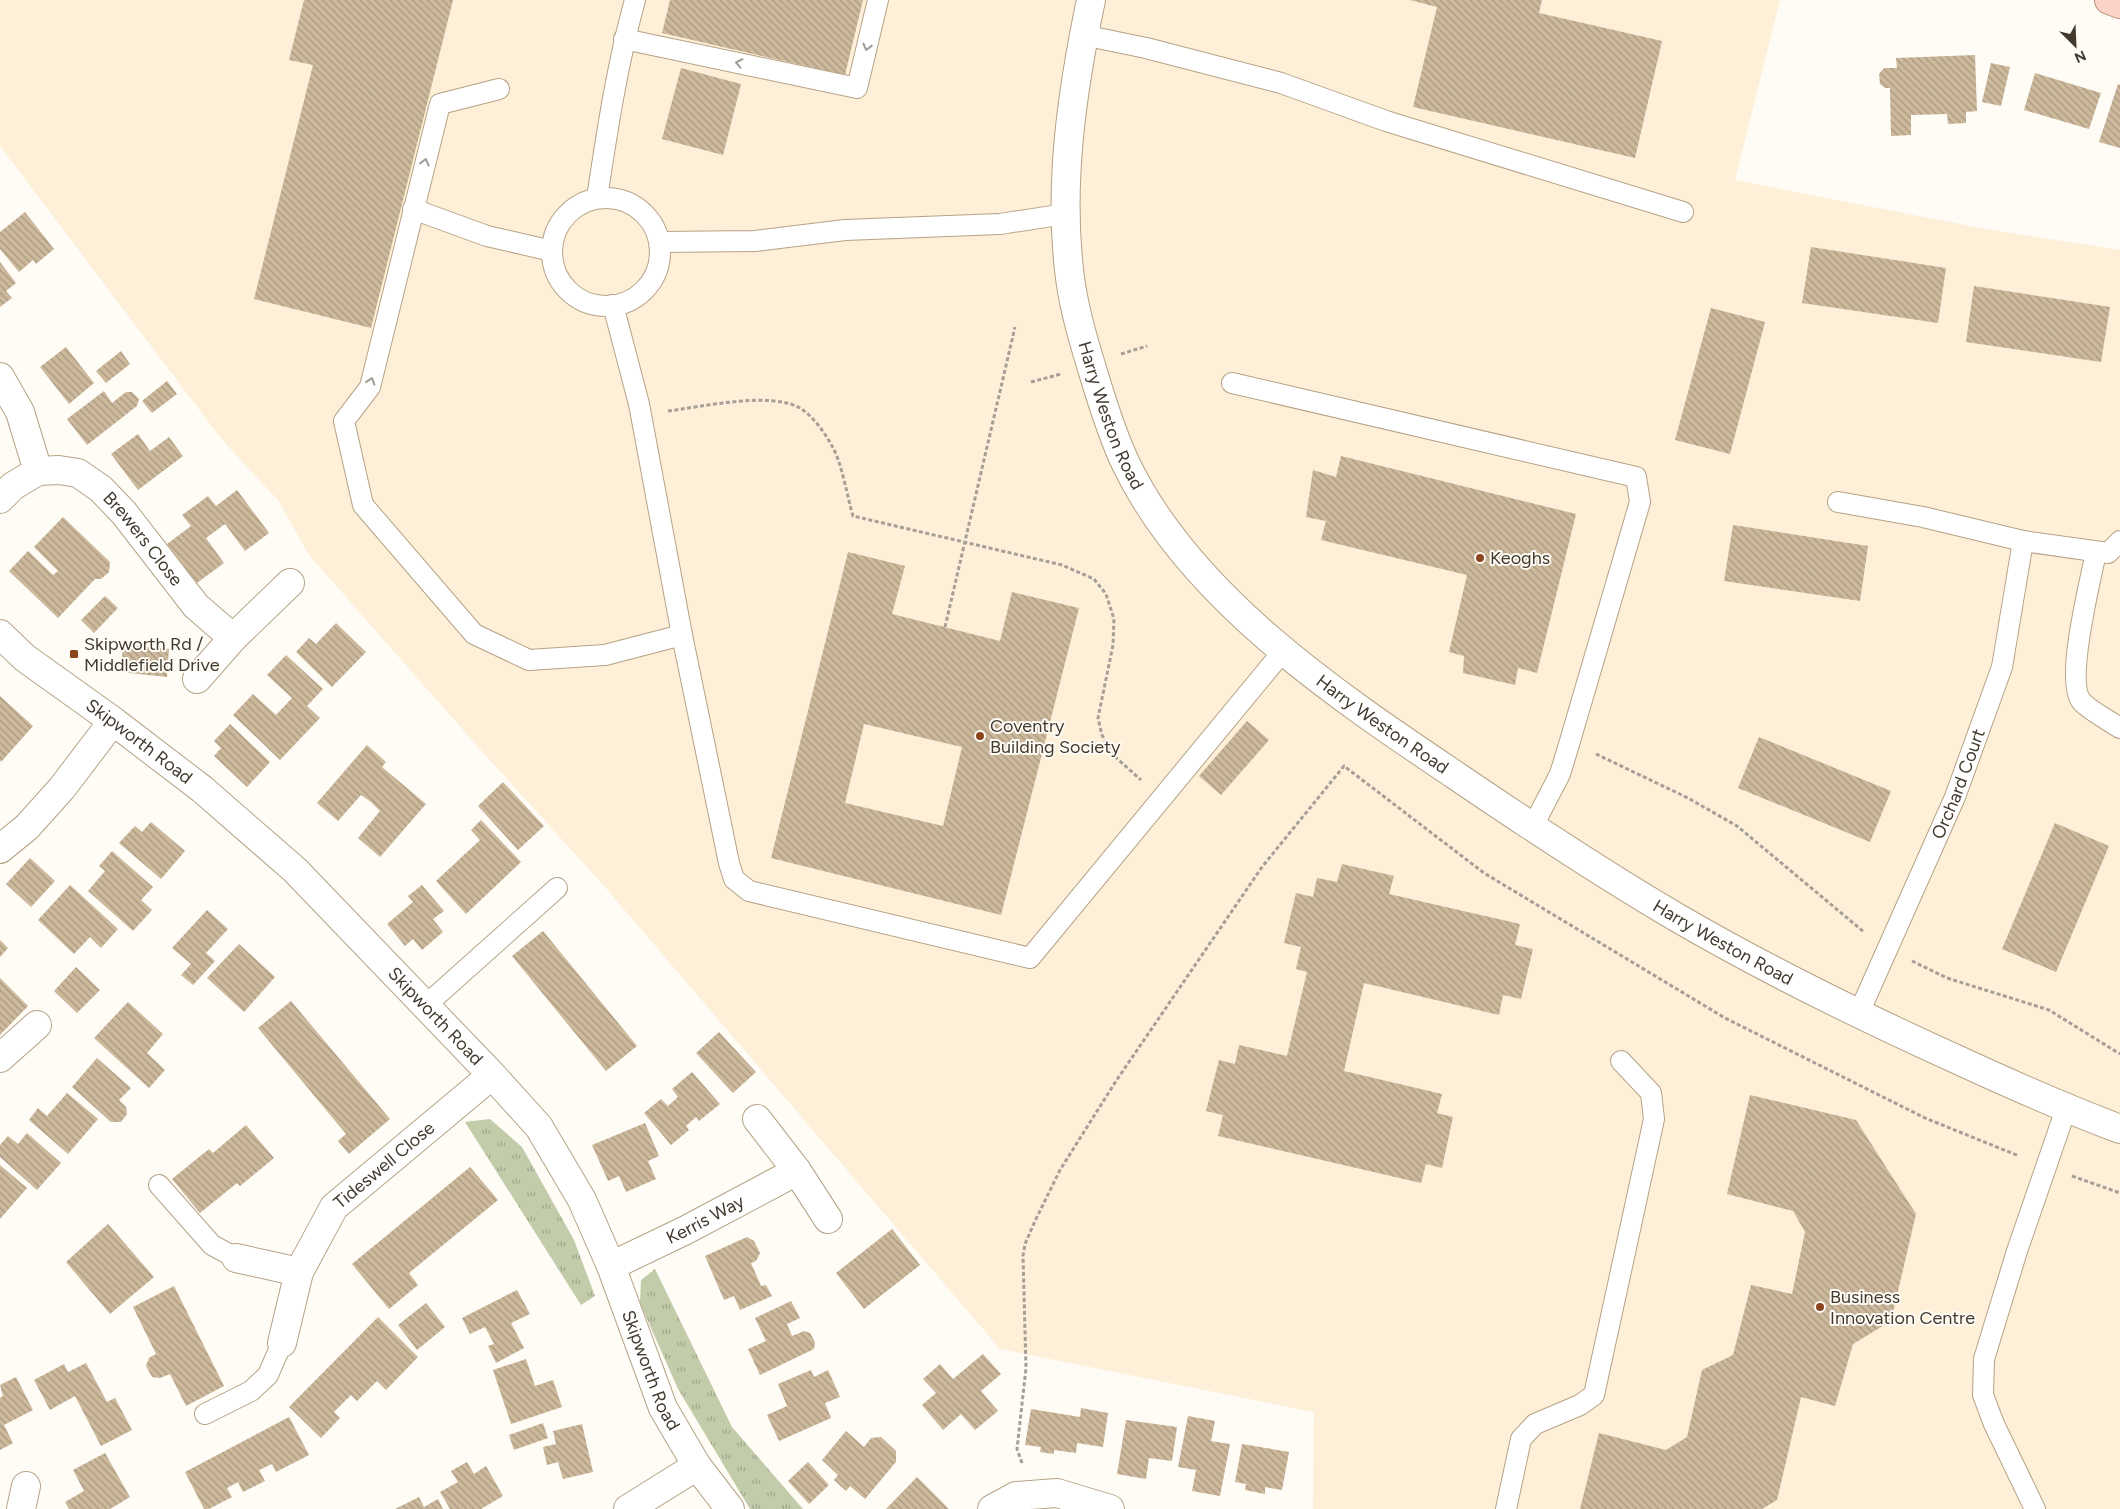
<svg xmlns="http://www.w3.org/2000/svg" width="2120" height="1509" viewBox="0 0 2120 1509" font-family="Figtree,sans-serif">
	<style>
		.built { fill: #fdefd8 }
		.grass { fill: url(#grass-tufts) }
		.building { fill: url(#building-back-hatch); fill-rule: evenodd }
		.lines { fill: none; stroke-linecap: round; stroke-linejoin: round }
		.service-casing { stroke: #b6a386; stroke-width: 22 }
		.minor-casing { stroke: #b6a386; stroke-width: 30 }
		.primary-casing { stroke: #b88c79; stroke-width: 30 }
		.path { stroke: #a59f97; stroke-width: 3; stroke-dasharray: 4 2.5; stroke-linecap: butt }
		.service { stroke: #fff; stroke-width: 20 }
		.minor { stroke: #fff; stroke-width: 28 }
		.primary { stroke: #fbd4c7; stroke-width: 28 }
		.oneway { stroke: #a09c96 }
		.poi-dot { fill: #8b451e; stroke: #fffbf5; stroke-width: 2 }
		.labels { text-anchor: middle; stroke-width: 4; stroke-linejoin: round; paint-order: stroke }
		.street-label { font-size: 18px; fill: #423a2e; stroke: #fffbf5 }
		.poi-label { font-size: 18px; fill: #423a2e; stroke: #fffbf5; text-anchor: start }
	</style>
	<defs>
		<pattern id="grass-tufts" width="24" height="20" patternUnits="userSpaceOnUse" patternTransform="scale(1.25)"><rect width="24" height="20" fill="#c2ccab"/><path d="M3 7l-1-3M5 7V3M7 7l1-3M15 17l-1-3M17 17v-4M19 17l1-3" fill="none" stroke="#9fa78c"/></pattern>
		<pattern id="building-back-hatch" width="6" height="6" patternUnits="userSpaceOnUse" patternTransform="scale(1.25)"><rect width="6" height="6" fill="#cdb99c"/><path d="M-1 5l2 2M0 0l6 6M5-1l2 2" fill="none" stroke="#a89780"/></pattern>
	</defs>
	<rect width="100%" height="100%" fill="#fffbf5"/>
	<path class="built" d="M0 0H1780L1735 180 1980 228 2120 250V1509H1313L1314 1412 1000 1349 605 887 479 748 309 555 278 500 223 441 0 146Z"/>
	<path class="grass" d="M490 1119 522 1147 574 1240 595 1296 581 1305 465 1122Z
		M655 1269 732 1427 803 1509H750L678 1389 640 1303 641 1280Z"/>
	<path class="building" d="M304 0H453L371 328 254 299 313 65 289 60Z
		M670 0H863L845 75 662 33Z
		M1410 0H1542L1539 13 1662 41 1635 158 1413 107 1437 7Z
		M1975 55 1977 111 1966 112V123L1948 124 1947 114 1911 115V135L1891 136 1890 88H1885L1880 84 1879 74 1884 68H1897L1896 58Z
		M1991 63 2010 67 2001 106 1982 102Z
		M681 68 741 84 723 155 662 139Z
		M2035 73 2101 93 2089 129 2024 110Z
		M2118 84 2120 85V148L2099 142Z
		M25 212 54 249 36 264 33 260 19 272 0 249V232Z
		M1811 247 1946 268 1938 323 1802 303Z
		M0 262 16 283 6 291 12 298 0 307Z
		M1974 286 2110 307 2101 362 1966 342Z
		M1711 308 1765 322 1730 454 1675 440Z
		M66 347 94 383 69 404 40 367Z
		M121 351 130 364 106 383 96 371Z
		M167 381 177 394 152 413 142 401Z
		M104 391 112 403 126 392H132L139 399 137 406 87 445 67 419Z
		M138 434 150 451 169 437 183 456 138 490 111 454Z
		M1341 456 1576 514 1537 673 1518 668 1515 685 1463 673 1464 656 1449 652 1467 575 1321 540 1326 521 1306 517 1313 470 1336 477Z
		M237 490 269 533 245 551 225 524 206 538 224 563 197 583 167 544 191 526 182 515 196 505 208 496 216 506Z
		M63 517 110 562 109 572 101 579H95L58 618 9 571 28 551 53 575 58 571 34 547Z
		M1733 525 1868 546 1860 601 1724 581Z
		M848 552 905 566 892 614 1000 641 1012 592 1079 608 1001 915 771 858ZM864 724 962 747 943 826 845 803Z
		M105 596 118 608 94 633 81 620Z
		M336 623 366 652 332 687 296 652 309 638 316 644Z
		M123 644 169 649 167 677 121 672Z
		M286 655 323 689 307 706 320 718 280 760 233 715 253 694 276 715 292 698 267 675Z
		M0 696 33 726 1 762 0 760Z
		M1247 721 1269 740 1221 795 1199 776Z
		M230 724 270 762 247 787 214 756 221 748 214 741Z
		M1759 737 1891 791 1870 842 1738 788Z
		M367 745 386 762 382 767 426 804 380 857 358 838 380 811 371 802 361 795 338 821 317 803Z
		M503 782 544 826 518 850 478 806Z
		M481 820 521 862 466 914 436 881 480 840 471 830Z
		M151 822 185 851 161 879 119 843 135 826 142 832Z
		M2055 823 2109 846 2056 972 2002 949Z
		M112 851 153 887 141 900 152 910 133 931 88 891 105 871 99 866Z
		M30 858 55 881 31 907 6 884Z
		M1342 864 1394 876 1389 894 1520 924 1515 945 1533 949 1521 999 1503 995 1499 1015 1364 983 1344 1071 1442 1094 1437 1113 1453 1117 1442 1168 1426 1164 1421 1183 1218 1136 1223 1115 1206 1111 1219 1060 1235 1064 1239 1045 1287 1056 1307 972 1296 969 1301 947 1284 943 1296 893 1313 897 1317 878 1337 882Z
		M70 885 118 929 101 948 90 937 74 954 38 920Z
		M422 885 444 911 433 919 443 932 422 950 413 939 405 946 387 924 413 902 408 896Z
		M207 910 228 929 206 953 215 961 193 985 181 975 191 964 172 948Z
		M543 931 637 1046 606 1071 512 956Z
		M0 940 8 948 0 957Z
		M239 944 275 977 244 1012 207 978Z
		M76 967 100 990 77 1013 54 991Z
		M0 978 28 1006 0 1035Z
		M291 1001 390 1119 349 1154 338 1141 346 1134 258 1028Z
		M128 1002 163 1034 147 1053 165 1070 149 1088 94 1038Z
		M719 1032 756 1072 733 1093 696 1053Z
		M97 1058 131 1088 119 1100 126 1107 127 1114 121 1122H111L72 1087Z
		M692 1072 720 1104 699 1121 696 1117 686 1126 689 1130 671 1145 644 1113 661 1099 668 1106 678 1097 672 1089Z
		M67 1093 98 1119 68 1154 29 1120 38 1108 47 1116Z
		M1750 1095 1856 1120 1916 1214 1891 1321 1853 1344 1835 1406 1801 1397 1777 1500 1762 1509H1580L1599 1433 1666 1450 1687 1437 1702 1370 1733 1355 1751 1285 1792 1294 1805 1232 1793 1211 1727 1194Z
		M645 1123 659 1156 648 1161 656 1179 626 1192 619 1176 608 1181 592 1145Z
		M246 1125 274 1158 240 1186 237 1183 200 1213 172 1179 209 1149 213 1153Z
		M27 1133 61 1163 37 1190 0 1157V1145L8 1136 18 1144Z
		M0 1165 27 1188 0 1219Z
		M470 1167 498 1200 409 1273 418 1285 389 1309 352 1264Z
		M108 1224 154 1277 110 1314 66 1262Z
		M892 1229 920 1265 864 1309 836 1273Z
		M747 1237 754 1241 760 1253 756 1261 751 1263 761 1286 766 1285 772 1296 740 1310 734 1296 724 1300 705 1256Z
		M174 1286 224 1386 186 1406 170 1374 160 1378 152 1377 146 1366 149 1358 156 1354 133 1307Z
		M517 1290 530 1314 511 1323 524 1348 496 1363 488 1346 494 1344 485 1327 470 1334 462 1318Z
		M791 1301 800 1318 787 1324 792 1336 804 1331 810 1333 815 1342 814 1349 760 1375 748 1349 766 1341 755 1318Z
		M426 1303 445 1327 417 1350 398 1325Z
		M378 1317 418 1357 386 1390 377 1381 357 1401 351 1395 334 1412 340 1418 321 1438 289 1407Z
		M983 1354 1001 1374 981 1391 998 1411 975 1430 961 1414 943 1430 922 1405 936 1393 923 1379 940 1364 953 1379Z
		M526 1359 535 1386 553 1380 562 1407 511 1424 493 1370Z
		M86 1363 107 1402 115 1398 132 1430 101 1446 75 1396 50 1410 34 1380 64 1364 68 1372Z
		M811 1370 814 1377 828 1370 840 1397 825 1403 831 1418 779 1441 767 1415 787 1406 778 1384Z
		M16 1377 33 1410 4 1425 13 1443 0 1450V1398L3 1396 0 1385Z
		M1081 1408 1108 1413 1103 1447 1077 1443 1076 1453 1054 1450V1454L1040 1452 1041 1447 1025 1445 1031 1409 1080 1417Z
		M1188 1416 1215 1421 1211 1441 1230 1444 1220 1496 1192 1491 1196 1470 1178 1467Z
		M289 1417 309 1455 276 1472 272 1464 259 1470 265 1481 243 1492 238 1482 227 1488 232 1497 209 1509H204L185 1472Z
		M1126 1420 1177 1427 1172 1461 1149 1458 1146 1479 1117 1474Z
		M543 1423 548 1438 514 1450 509 1435Z
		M582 1424 593 1472 563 1479 558 1462 547 1465 543 1447 556 1444 553 1431Z
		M846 1431 864 1447 871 1438 881 1437 896 1451V1462L865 1499 850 1486 846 1491 834 1480 838 1475 822 1460Z
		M1242 1444 1289 1452 1282 1490 1265 1487V1494L1245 1490 1246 1484 1235 1482Z
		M105 1453 130 1497 110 1509H69L65 1502 84 1491 73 1470Z
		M467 1462 474 1474 486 1466 503 1496 481 1509H450L440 1492 458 1482 451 1471Z
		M808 1462 829 1485 809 1504 788 1481Z
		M917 1477 949 1509H886Z
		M419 1497 424 1507 438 1499 443 1509H395Z"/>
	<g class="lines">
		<defs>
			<g id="service">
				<path d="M1083 35 1146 48 1281 83 1386 121 1683 212"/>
				<path d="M624 39 857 88 878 0"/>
				<path d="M499 89 440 104 370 387 344 421 363 505 474 634 529 660 605 655 682 635"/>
				<path d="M597 198C607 132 617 65 635 0"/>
				<circle cx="606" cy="252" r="54"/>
				<path d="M413 209 487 236 552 251"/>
				<path d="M660 242 755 241 845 230 1000 224 1065 214"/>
				<path d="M613 305 639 404 682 635 729 863 734 879 749 891 1030 958 1284 650"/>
				<path d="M1232 383 1636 477 1640 502 1570 741 1560 774 1532 828"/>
				<path d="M1838 502 1923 517 2023 541"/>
				<path d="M2096 552C2091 579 2064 682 2082 702 2092 712 2108 720 2120 728"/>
				<path d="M426 1005 557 888"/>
				<path id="s1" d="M1858 1015 1955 797 2002 667 2023 541 2108 553 2120 541"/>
				<path d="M159 1185 212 1245 236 1258"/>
				<path d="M205 1414 251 1391 268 1375 282 1343"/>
				<path d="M1506 1509 1521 1439 1535 1424 1580 1405 1594 1395 1654 1119 1651 1093 1621 1061"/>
				<path d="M2035 1509 1994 1424 1983 1395 1984 1359 2017 1251 2066 1109"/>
			</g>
			<g id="minor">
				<path id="s2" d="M1091 0C1072 91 1058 185 1070 278 1075 315 1086 349 1097 385 1105 411 1114 439 1126 464 1190 597 1336 695 1455 775 1527 824 1601 873 1676 917 1767 970 1861 1016 1956 1059 2010 1084 2064 1108 2120 1129"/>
				<path d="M0 377 20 412 38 471"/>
				<path id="s3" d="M0 499 13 486 38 471 59 470 78 473 101 489 124 513 196 606 233 638"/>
				<path id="s4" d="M0 634 25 658 113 721 202 789 295 870 492 1075 539 1127 582 1200 611 1266 663 1408 697 1466 730 1509"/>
				<path d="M197 679 233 638 290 583"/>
				<path d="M0 849 27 827 62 788 113 721"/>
				<path d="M0 1058 37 1025"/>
				<path d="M757 1119 797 1171 828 1219"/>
				<path d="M236 1258 299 1272"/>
				<path id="s5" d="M611 1266 686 1230 797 1171"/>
				<path id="s6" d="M282 1343 299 1272 334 1207 492 1075"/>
				<path d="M21 1509 26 1486"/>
				<path d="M628 1509 697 1466"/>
				<path d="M992 1509 1016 1496 1057 1493 1110 1509"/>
			</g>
			<path id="primary" d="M2109 0 2120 4"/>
		</defs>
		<use href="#service" class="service-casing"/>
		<use href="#minor" class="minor-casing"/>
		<use href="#primary" class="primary-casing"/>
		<path class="path" d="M1121 354 1147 346
			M1031 382 1061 374
			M668 411C701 407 770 391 800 408 813 416 825 433 832 446 842 463 847 496 853 516L1062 565 1094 579 1106 594 1114 619 1113 645 1098 718 1102 735 1112 754 1141 780
			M945 627 1015 327
			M1596 754 1688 798 1737 826 1864 932
			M1912 961 1947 978 2049 1010 2120 1054
			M2072 1176 2120 1193
			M1022 1463 1017 1449 1026 1368 1023 1256 1025 1244 1035 1221 1060 1170 1116 1081 1262 867 1344 766 1484 873 1725 1018 1925 1118 2019 1156"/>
		<use href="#service" class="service"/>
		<use href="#minor" class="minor"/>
		<use href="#primary" class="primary"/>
	</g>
	<defs><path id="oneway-chevron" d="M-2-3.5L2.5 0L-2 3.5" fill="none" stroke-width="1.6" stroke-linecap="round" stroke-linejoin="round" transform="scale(1.25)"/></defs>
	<g class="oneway">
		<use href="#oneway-chevron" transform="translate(867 47) rotate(104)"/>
		<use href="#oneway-chevron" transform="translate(739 63) rotate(-168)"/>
		<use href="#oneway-chevron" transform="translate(425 162) rotate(-76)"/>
		<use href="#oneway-chevron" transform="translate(371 381) rotate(-73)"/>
	</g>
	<g class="poi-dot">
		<circle cx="1480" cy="558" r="5"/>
		<rect x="69" y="649" width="10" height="10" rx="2.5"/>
		<circle cx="980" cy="736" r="5"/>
		<circle cx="1820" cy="1307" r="5"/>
	</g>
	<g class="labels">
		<g class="street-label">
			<text dy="6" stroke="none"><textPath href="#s2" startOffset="424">Harry Weston Road</textPath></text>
			<text dy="6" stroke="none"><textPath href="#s3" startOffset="181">Brewers Close</textPath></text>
			<text dy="6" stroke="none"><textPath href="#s2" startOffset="844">Harry Weston Road</textPath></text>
			<text dy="6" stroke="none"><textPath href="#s4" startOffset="176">Skipworth Road</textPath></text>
			<text dy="6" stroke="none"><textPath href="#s1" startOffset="252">Orchard Court</textPath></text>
			<text dy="6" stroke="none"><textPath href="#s2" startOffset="1249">Harry Weston Road</textPath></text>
			<text dy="6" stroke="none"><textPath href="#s4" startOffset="581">Skipworth Road</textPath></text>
			<text dy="6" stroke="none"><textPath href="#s6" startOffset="212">Tideswell Close</textPath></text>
			<text dy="6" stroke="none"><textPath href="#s5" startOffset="105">Kerris Way</textPath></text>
			<text dy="6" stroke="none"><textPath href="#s4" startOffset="1001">Skipworth Road</textPath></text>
		</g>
		<g class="poi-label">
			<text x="1490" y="564">Keoghs</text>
			<text x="84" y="650">Skipworth Rd /<tspan x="84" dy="21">Middlefield Drive</tspan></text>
			<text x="990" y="732">Coventry<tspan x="990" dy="21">Building Society</tspan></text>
			<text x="1830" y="1303">Business<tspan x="1830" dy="21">Innovation Centre</tspan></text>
		</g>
	</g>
	<g transform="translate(2075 45) rotate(156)" stroke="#fffbf5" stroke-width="4" paint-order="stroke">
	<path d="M0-4L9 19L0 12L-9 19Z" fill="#423a2e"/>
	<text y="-8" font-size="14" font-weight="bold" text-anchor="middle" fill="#423a2e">N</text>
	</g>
</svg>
